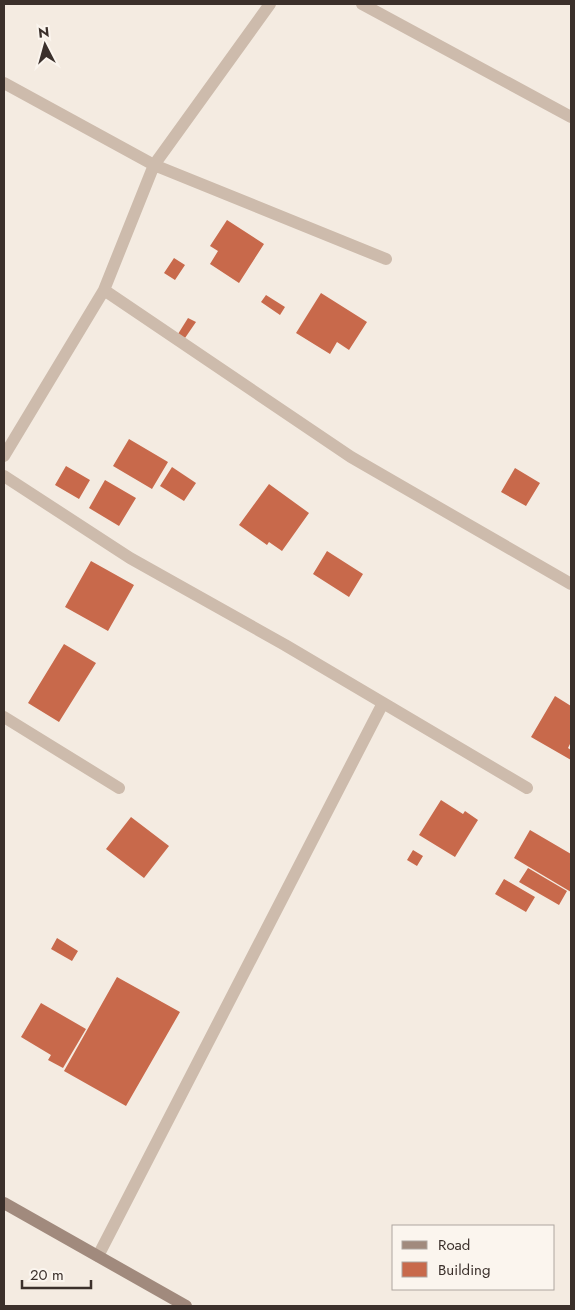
<svg xmlns="http://www.w3.org/2000/svg" width="575" height="1310" viewBox="0 0 575 1310" font-family="Jost,sans-serif">
	<style>
		.building { fill: #c8694b }
		.lines { fill: none; stroke-linecap: round; stroke-linejoin: round }
		.street { stroke: #cdbbac; stroke-width: 12 }
		.secondary { stroke: #a18a7d; stroke-width: 12 }
	</style>
	<rect width="100%" height="100%" fill="#f4ebe1"/>
	<path class="building" d="M227 220 264 244 239 283 210 264 218 251 210 246Z
		M174 258 185 265 175 280 164 273Z
		M321 293 367 322 349 350 337 342 330 354 296 333Z
		M266 295 285 307 280 315 261 302Z
		M188 318 196 322 185 338 178 334Z
		M129 439 168 462 152 489 113 466Z
		M66 466 90 480 79 499 55 485Z
		M172 467 196 483 184 501 160 486Z
		M515 468 540 483 526 506 501 492Z
		M105 480 136 498 119 526 89 508Z
		M269 484 309 513 282 551 269 542 267 545 239 525Z
		M327 551 363 574 349 597 313 574Z
		M91 561 134 585 108 631 65 607Z
		M64 644 96 663 59 722 28 703Z
		M555 696 571 706V744H570L568 748 571 750V760L531 737Z
		M441 800 463 814 465 811 478 820 455 857 419 835Z
		M131 817 169 846 144 878 106 849Z
		M530 830 571 854V892L514 858Z
		M413 850 423 856 417 866 407 860Z
		M528 868 567 891 559 905 519 882Z
		M504 879 535 897 526 912 495 894Z
		M57 938 78 951 72 961 51 949Z
		M117 977 180 1012 126 1106 64 1071Z
		M41 1003 86 1029 63 1068 48 1060 51 1055 21 1037Z"/>
	<g class="lines">
		<path class="street" d="M362 4 571 117
			M4 83 154 165 386 259
			M104 290 351 457 571 584
			M4 456 104 290 154 165 270 4
			M4 476 130 558 285 645 527 788
			M4 717 119 788
			M98 1256 383 703"/>
		<path class="secondary" d="M4 1203 186 1306"/>
	</g>
	<rect width="575" height="1310" fill="none" stroke="#3b302b" stroke-width="10"/>
	<rect x="392" y="1225" width="162" height="65" fill="#fbf5ee" stroke="#aea6a0"/>
	<rect x="402" y="1241" width="25" height="8" fill="#a18a7d" stroke="#aea6a0"/>
	<text x="438" y="1250" font-size="15" fill="#3b302b">Road</text>
	<rect x="402" y="1262" width="25" height="15" fill="#c8694b" stroke="#aea6a0"/>
	<text x="438" y="1275" font-size="15" fill="#3b302b">Building</text>
	<g transform="translate(45 45) rotate(354)" stroke="#fbf5ee" stroke-width="4" paint-order="stroke">
	<path d="M0-4L9 19L0 12L-9 19Z" fill="#3b302b"/>
	<text y="-8" font-size="14" font-weight="bold" text-anchor="middle" fill="#3b302b">N</text>
	</g>
	<path d="M22 1280v8h69v-8" fill="none" stroke="#3b302b" stroke-width="2.5"/>
	<text x="30" y="1280" font-size="15" fill="#3b302b" stroke="#fbf5ee" stroke-width="4" paint-order="stroke">20 m</text>
</svg>
